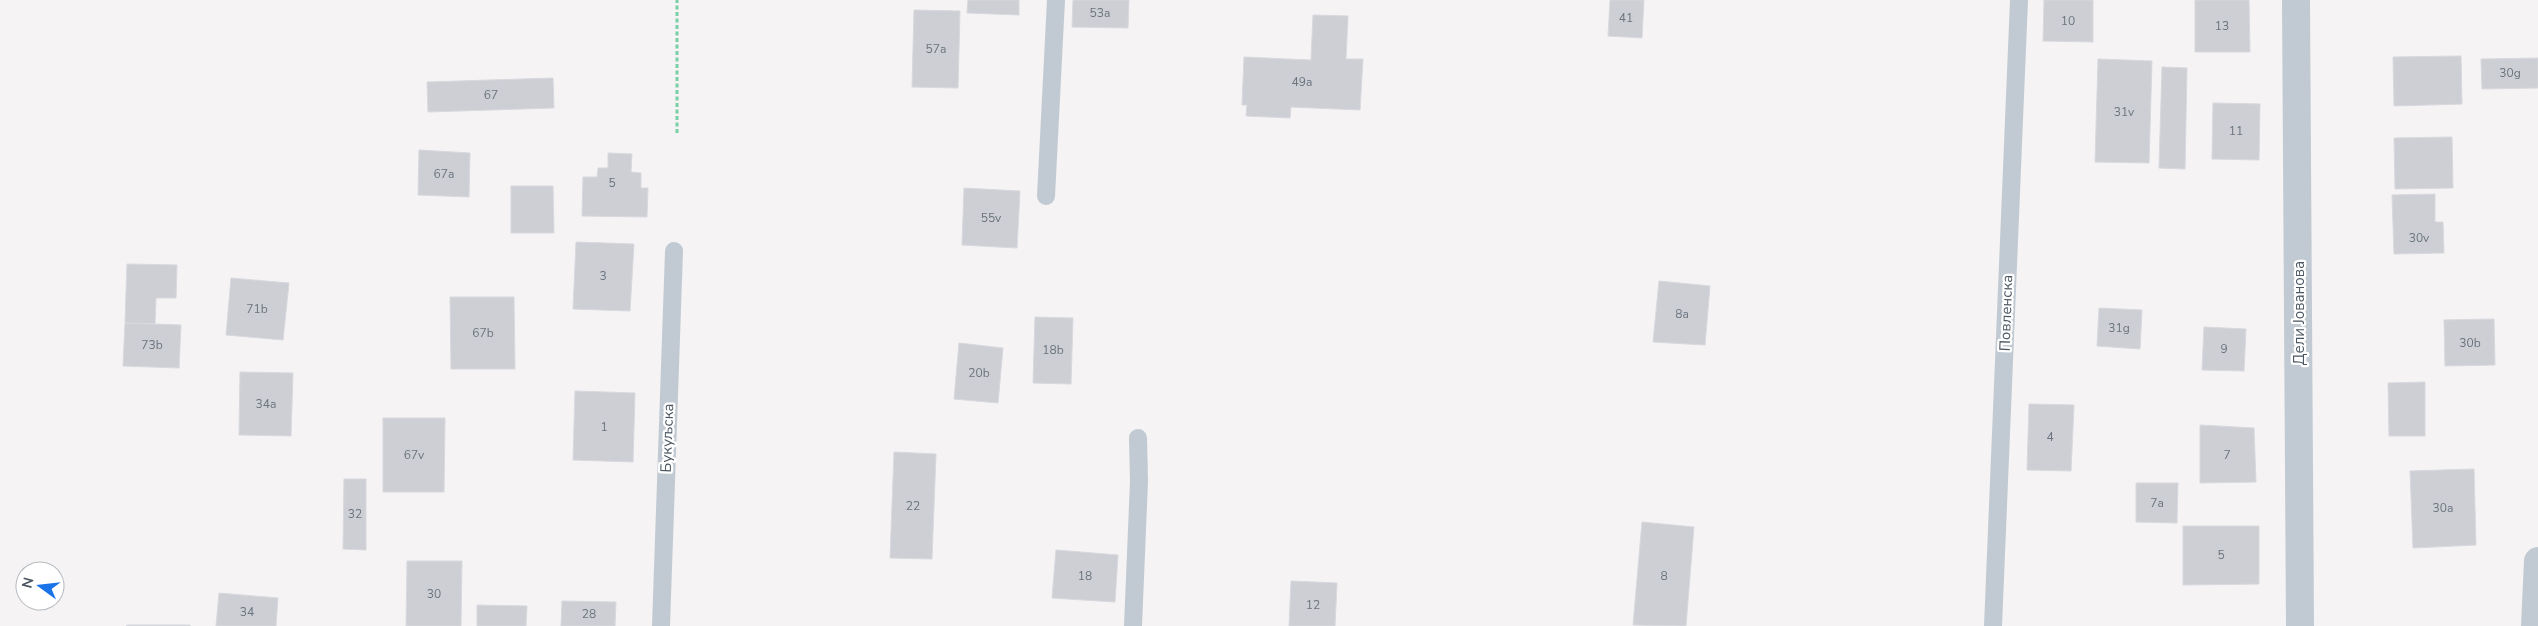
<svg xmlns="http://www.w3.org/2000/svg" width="2538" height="626" viewBox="0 0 2538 626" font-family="'Nunito Sans',sans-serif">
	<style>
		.building { fill: #cdcfd5; stroke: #d7d9de }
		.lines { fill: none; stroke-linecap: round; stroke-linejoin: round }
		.path { stroke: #7ad0a6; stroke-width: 3; stroke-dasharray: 4 2.5; stroke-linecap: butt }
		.service { stroke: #c1cad2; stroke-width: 18 }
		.minor { stroke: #c1cad2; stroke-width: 28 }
		.labels { text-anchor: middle; stroke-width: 4.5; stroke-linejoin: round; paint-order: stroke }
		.number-label { font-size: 12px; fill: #6b747e }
		.street-label { font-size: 15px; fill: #4a5661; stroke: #fff }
	</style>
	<rect width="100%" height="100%" fill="#f5f3f3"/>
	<path class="building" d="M968 0H1019V15L967 13Z
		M1073 0H1129L1128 28 1072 27Z
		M1610 0H1644L1642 38 1608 36Z
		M2044 0H2093V42L2043 41Z
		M2195 0H2249L2250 52H2195Z
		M914 10 960 11 958 88 912 87Z
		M1313 15 1348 16 1346 59H1363L1360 110 1291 107 1290 118 1246 116 1247 105H1242L1244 57 1311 60Z
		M2461 56 2462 104 2394 106 2393 57Z
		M2538 58V88L2482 89 2481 59Z
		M2098 59 2152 61 2149 163 2095 162Z
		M2162 67 2187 68 2185 169 2159 168Z
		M553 78 554 108 428 112 427 82Z
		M2213 103 2260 104 2259 160 2212 159Z
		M2452 137 2453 188 2395 189 2394 138Z
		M419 150 470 153 469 197 418 195Z
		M608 153 632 154 631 172 641 173V188H648L647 217 582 216 583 177H597L598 168H608Z
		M511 186H553L554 233H511Z
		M964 188 1020 191 1017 248 962 245Z
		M2435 194V222H2443L2444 253 2394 254 2392 195Z
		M576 242 634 244 630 311 573 309Z
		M127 264 177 265 176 298H156L155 324 125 323Z
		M231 278 289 283 283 340 226 335Z
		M1659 281 1710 286 1705 345 1653 342Z
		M450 297H514L515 369H451Z
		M2099 308 2142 310 2140 349 2097 346Z
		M1035 317 1073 318 1071 384 1033 383Z
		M2494 319 2495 365 2445 366 2444 320Z
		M125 323 181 325 179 368 123 366Z
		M2204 327 2246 329 2244 371 2202 370Z
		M959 343 1003 348 998 403 954 399Z
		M240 372 293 373 291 436 239 435Z
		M2425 382V436H2389L2388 383Z
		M575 391 635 393 633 462 573 460Z
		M2029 404 2074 405 2071 471 2027 470Z
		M383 418H445L444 492H383Z
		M2200 425 2254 428 2256 482 2200 483Z
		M894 452 936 454 932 559 890 558Z
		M2474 469 2476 545 2413 548 2410 471Z
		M344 479H366V550L343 549Z
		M2136 483H2178L2177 523 2136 522Z
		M1642 522 1694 527 1686 626 1633 625Z
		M2183 526H2259V584L2183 585Z
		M1056 550 1118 555 1115 602 1052 598Z
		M407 561H462L461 626H406Z
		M1291 581 1337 583 1335 626H1289Z
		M219 593 278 598 276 626H216Z
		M562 601 616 602 615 626H561Z
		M477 605 527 606 526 626H477Z
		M127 625H190V626H126Z"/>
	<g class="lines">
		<path class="path" d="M677 133V0"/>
		<path class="service" d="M1046 196 1056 0
			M661 626 674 251
			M1133 626 1139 481 1138 438
			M1993 626 2019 0"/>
		<path class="minor" d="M2296 0 2300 626
			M2535 626 2538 561"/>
	</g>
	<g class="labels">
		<g class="number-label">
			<text x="1100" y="17">53a</text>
			<text x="1626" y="22">41</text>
			<text x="2068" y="25">10</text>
			<text x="2222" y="30">13</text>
			<text x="936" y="53">57a</text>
			<text x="2510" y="77">30g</text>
			<text x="1302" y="86">49a</text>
			<text x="491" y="99">67</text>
			<text x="2124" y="116">31v</text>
			<text x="2236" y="135">11</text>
			<text x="444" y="178">67a</text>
			<text x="612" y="187">5</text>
			<text x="991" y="222">55v</text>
			<text x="2419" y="242">30v</text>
			<text x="603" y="280">3</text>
			<text x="257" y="313">71b</text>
			<text x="1682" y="318">8a</text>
			<text x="2119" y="332">31g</text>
			<text x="483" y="337">67b</text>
			<text x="2470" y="347">30b</text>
			<text x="152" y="349">73b</text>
			<text x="2224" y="353">9</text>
			<text x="1053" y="354">18b</text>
			<text x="979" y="377">20b</text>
			<text x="266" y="408">34a</text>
			<text x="604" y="431">1</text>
			<text x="2050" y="441">4</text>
			<text x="414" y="459">67v</text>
			<text x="2227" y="459">7</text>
			<text x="2157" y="507">7a</text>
			<text x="913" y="510">22</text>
			<text x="2443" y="512">30a</text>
			<text x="355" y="518">32</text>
			<text x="2221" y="559">5</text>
			<text x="1085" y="580">18</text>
			<text x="1664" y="580">8</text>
			<text x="434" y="598">30</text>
			<text x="1313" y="609">12</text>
			<text x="247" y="616">34</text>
			<text x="589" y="618">28</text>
		</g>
		<g class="street-label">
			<text transform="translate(2006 313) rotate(-88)" y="5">Повленска</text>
			<text transform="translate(2299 313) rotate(-90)" y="5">Дели Јованова</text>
			<text transform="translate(667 438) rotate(-88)" y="5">Букуљска</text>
		</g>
	</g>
	<g transform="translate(40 586) rotate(285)"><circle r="24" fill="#ffffff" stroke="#b7bbc0"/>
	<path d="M0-4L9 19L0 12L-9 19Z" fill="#1a73e8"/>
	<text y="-8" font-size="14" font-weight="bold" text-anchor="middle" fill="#4a5661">N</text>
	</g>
</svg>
